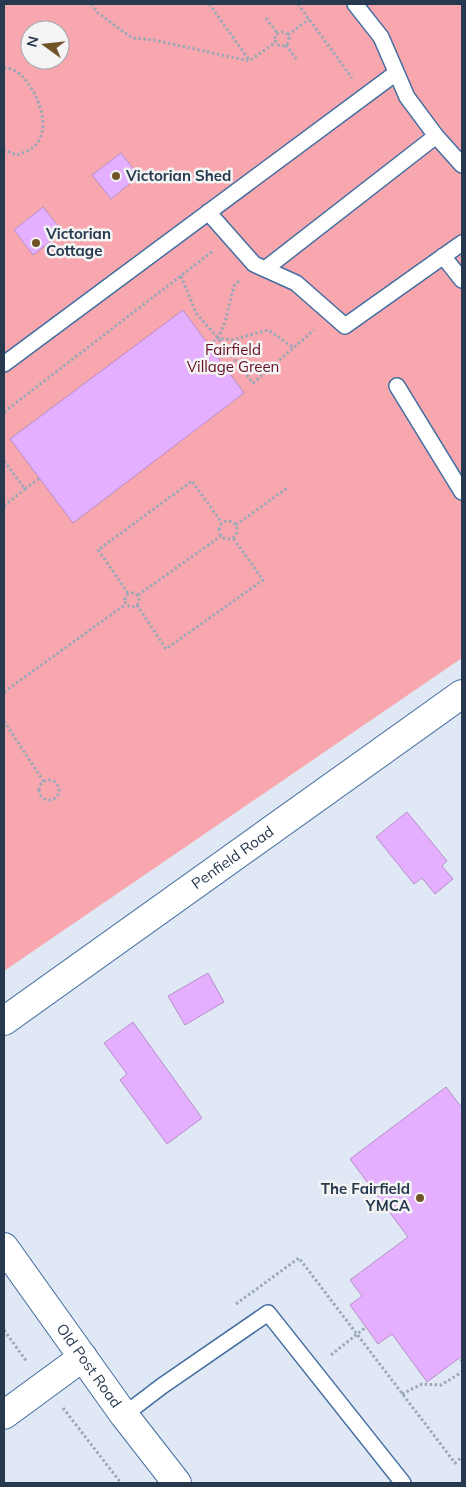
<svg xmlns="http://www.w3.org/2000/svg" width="466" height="1487" viewBox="0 0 466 1487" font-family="Mulish,sans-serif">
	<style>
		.green { fill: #f9a7ae; fill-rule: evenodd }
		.building { fill: #e4afff; stroke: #b68fc9 }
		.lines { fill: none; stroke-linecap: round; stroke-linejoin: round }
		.lane-casing { stroke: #436da0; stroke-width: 18 }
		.street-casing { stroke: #436da0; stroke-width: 30 }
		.secondary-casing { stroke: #436da0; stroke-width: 30 }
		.path { stroke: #9ca8b8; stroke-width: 3; stroke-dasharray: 2.5 2.5; stroke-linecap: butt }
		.lane { stroke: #fff; stroke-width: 15 }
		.street { stroke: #fff; stroke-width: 28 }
		.secondary { stroke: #fff; stroke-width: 28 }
		.poi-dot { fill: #715328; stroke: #f4f4f4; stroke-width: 2 }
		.labels { text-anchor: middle; stroke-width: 5; stroke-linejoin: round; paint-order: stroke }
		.poi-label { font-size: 15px; font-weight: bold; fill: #26394f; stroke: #f4f4f4; text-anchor: start }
		.park-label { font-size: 15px; fill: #670d23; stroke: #f4f4f4 }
		.street-label { font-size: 15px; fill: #26394f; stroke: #f4f4f4 }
	</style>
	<rect width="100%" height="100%" fill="#dfe8f4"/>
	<path class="green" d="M4 4H462V658L4 971ZM30 30H60V60H30Z"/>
	<path class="building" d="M121 153 139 176 111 199 92 175Z
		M43 207 63 232 33 255 14 230Z
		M183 310 244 393 73 523 10 439Z
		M407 812 447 861 442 866 453 879 435 894 422 878 414 884 376 837Z
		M208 973 224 1002 185 1025 168 996Z
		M133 1022 202 1118 167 1144 120 1080 127 1074 104 1043Z
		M446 1087 462 1108V1356L427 1382 392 1334 378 1344 350 1305 362 1296 350 1280 408 1237 350 1159Z"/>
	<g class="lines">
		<defs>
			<path id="lane" d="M355 4 381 37 407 97 436 136 462 165
				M208 212 254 264 296 283 345 326 462 243
				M443 256 462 280
				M265 269 436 136
				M4 364 396 73
				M397 386 462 492
				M124 1415 162 1386 268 1313 403 1483"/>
			<g id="street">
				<path id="s1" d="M4 1021 462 694"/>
				<path d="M4 1415 83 1357"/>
			</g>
			<g id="secondary">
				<path id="s2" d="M4 1247 124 1415 177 1483"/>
			</g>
		</defs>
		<use href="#lane" class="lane-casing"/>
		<use href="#street" class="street-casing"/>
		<use href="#secondary" class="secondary-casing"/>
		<path class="path" d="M91 4 98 13 132 38 154 40 249 61 276 42
			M211 4 210 5 249 60
			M298 4 352 78
			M266 18 278 34
			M275 39a7 7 0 1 1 14 0a7 7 0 1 1-14 0Z
			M288 35 309 19
			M286 45 297 60
			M4 67C9 68 17 71 21 75 36 90 50 121 39 140 35 149 25 152 17 155L4 150
			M181 276 196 313 218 338 253 383 314 330
			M239 281 234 286 225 322 218 338 232 340 268 330 294 348
			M209 345 218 338
			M4 412 213 251
			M4 461 25 489 40 478
			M4 506 25 489
			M219 530a9 9 0 1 1 18 0a9 9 0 1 1-18 0Z
			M236 525 287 488
			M125 600a7 7 0 1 1 14 0a7 7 0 1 1-14 0Z
			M128 593 98 550 192 481 222 523
			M138 595 221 536
			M137 605 166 649 263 580 233 538
			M4 692 126 604
			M4 721 44 782
			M39 790a10 10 0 1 1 20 0a10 10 0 1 1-20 0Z
			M236 1304 299 1258 455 1463 462 1457
			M4 1330 27 1362
			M331 1355 366 1327
			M461 1359 462 1361
			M402 1394 422 1384 441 1385 462 1372
			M63 1408 121 1483"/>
		<use href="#lane" class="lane"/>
		<use href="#street" class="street"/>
		<use href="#secondary" class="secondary"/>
	</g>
	<g class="poi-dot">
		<circle cx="116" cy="176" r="5"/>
		<circle cx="36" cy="243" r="5"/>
		<circle cx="420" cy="1198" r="5"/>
	</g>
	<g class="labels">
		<g class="poi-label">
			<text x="126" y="181">Victorian Shed</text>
			<text x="46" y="239">Victorian<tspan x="46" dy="17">Cottage</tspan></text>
			<text x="410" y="1194" text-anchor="end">The Fairfield<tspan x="410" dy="17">YMCA</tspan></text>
		</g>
		<g class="park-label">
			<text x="233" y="355">Fairfield<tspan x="233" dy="17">Village Green</tspan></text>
		</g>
		<g class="street-label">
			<text dy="5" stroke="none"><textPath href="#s1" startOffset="281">Penfield Road</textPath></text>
			<text dy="5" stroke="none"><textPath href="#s2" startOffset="146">Old Post Road</textPath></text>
		</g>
	</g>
	<rect width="466" height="1487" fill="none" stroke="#26394f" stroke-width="10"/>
	<g transform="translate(45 45) rotate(285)"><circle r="24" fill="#f4f4f4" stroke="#a2a9b2"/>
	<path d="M0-4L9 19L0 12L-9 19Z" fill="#715328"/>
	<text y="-8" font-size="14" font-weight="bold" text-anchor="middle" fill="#26394f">N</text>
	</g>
</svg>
